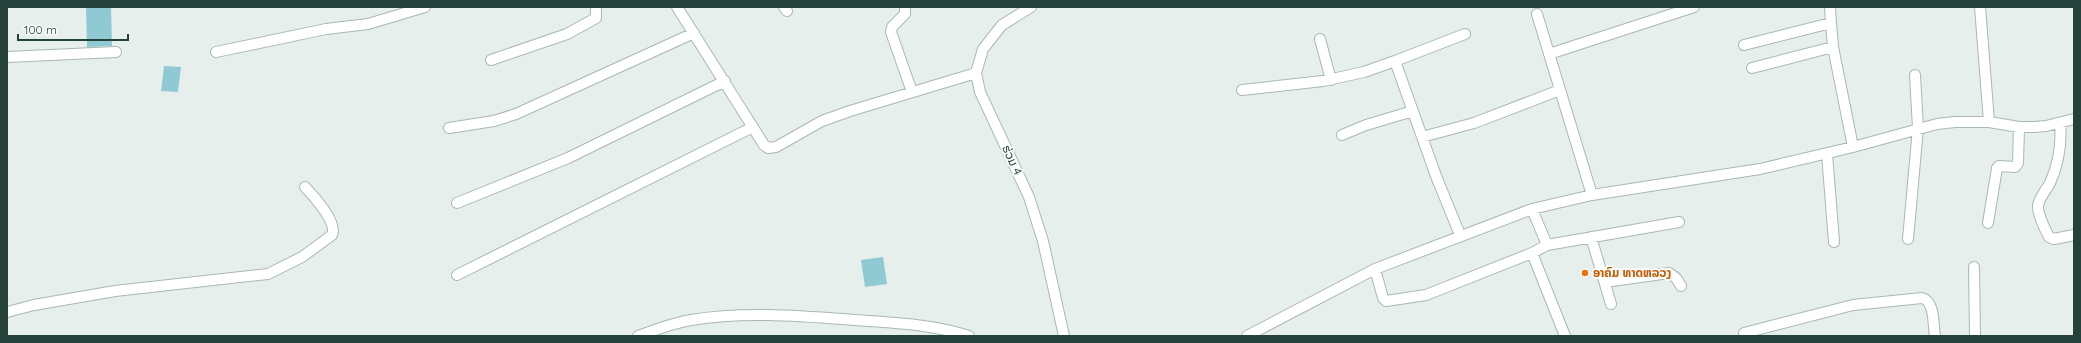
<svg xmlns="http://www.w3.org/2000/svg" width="2081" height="343" viewBox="0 0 2081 343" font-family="Quicksand,'Noto Sans Lao',sans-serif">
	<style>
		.water { fill: #8ec9d4 }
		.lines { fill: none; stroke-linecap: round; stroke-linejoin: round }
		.minor-casing { stroke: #a8b8b2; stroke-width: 12 }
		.minor { stroke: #fff; stroke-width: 10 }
		.food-dot { fill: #e8710a; stroke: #f7fbf9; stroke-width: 1.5 }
		.labels { text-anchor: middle; stroke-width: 4; stroke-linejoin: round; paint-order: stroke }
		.street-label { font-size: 12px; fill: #24423a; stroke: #f7fbf9 }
		.food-label { font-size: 12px; font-weight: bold; fill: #c56008; stroke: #f7fbf9; text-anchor: start }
	</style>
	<rect width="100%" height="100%" fill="#e6efeb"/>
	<path class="water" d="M86 7H111L112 46 87 47Z
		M164 66 181 67 178 92 161 91Z
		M883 257 887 284 865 287 861 260Z"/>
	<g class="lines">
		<defs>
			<path id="minor" d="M677 7 764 145 768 148 776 147 822 121 850 111 976 73
				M784 7 787 11
				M905 7V14L892 27 891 32 912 92
				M1031 7 1002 25 983 49 976 73 980 92 1029 197 1043 241 1064 336
				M1830 7 1831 23
				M1980 7 1989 122
				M1537 14 1592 195
				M1320 39 1331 80
				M1744 45 1831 23 1833 47 1853 147
				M216 52 326 29 368 24 425 7
				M1549 54 1694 7
				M7 57 116 52
				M491 60 567 34 596 18V7
				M1752 68 1833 47
				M1242 90 1323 81 1364 72 1395 61
				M2060 123C2062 145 2059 163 2050 183 2046 190 2040 197 2038 205 2037 214 2045 229 2049 237L2054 239 2074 235
				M449 128 494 121 516 114 694 33
				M1342 135 1366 125 1413 111
				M1422 137 1474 123 1560 90
				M1827 154 1834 242
				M457 203 568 158 725 81
				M1532 209 1547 245
				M1988 223 1997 168 1999 166 2015 167 2018 163 2019 127
				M1460 235 1436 176 1395 61 1465 34
				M1591 237 1611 304
				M1908 239 1918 128 1915 75
				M1974 267 1975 336
				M1375 269 1383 298 1386 301 1426 295 1532 253
				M457 275 753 127
				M1605 282 1669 273 1676 278 1681 286
				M7 312 34 305 115 291 268 274 302 257 332 235C338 223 314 196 305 187
				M1744 333 1853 305 1922 298C1935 301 1933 325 1935 336
				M638 336C655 330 673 323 691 320 744 311 801 316 855 320 893 323 932 324 969 336
				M1247 336 1375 269 1532 209 1592 195 1760 169 1853 147 1937 124 1955 122H1989L2019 127H2034L2046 126 2074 119
				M1565 336 1532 253 1547 245 1679 222"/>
		</defs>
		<use href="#minor" class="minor-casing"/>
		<use href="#minor" class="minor"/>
	</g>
	<circle class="food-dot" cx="1585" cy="273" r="4"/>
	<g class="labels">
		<g class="street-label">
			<text transform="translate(1012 160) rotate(65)" y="4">ຮ່ວມ 4</text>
		</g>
		<g class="food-label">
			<text x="1593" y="277">ອາຄົມ ທາດຫລວງ</text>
		</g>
	</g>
	<rect width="2081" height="343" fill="none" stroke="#24423a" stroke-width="16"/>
	<path d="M18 34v6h110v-6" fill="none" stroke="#24423a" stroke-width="2"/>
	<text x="24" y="34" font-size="12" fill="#24423a" stroke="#f7fbf9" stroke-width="3" paint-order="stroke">100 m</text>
</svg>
